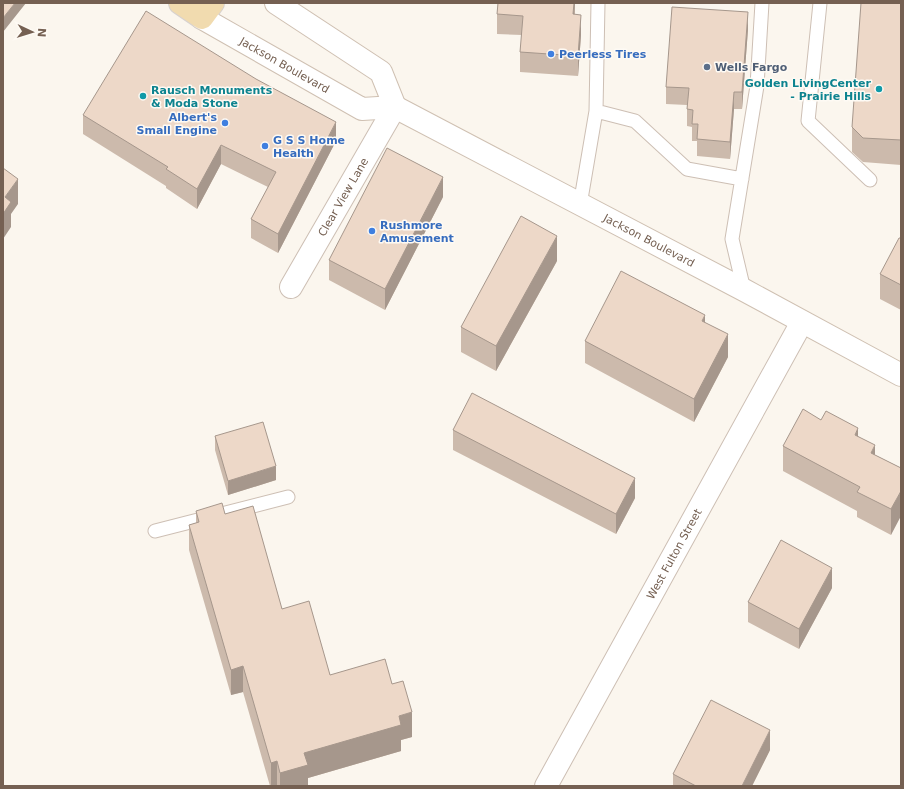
<svg xmlns="http://www.w3.org/2000/svg" width="904" height="789" viewBox="0 0 904 789" font-family="'DejaVu Sans',sans-serif">
	<style>
		.lines { fill: none; stroke-linecap: round; stroke-linejoin: round }
		.service-casing { stroke: #cdbfb4; stroke-width: 15 }
		.minor-casing { stroke: #cdbfb4; stroke-width: 24 }
		.secondary-casing { stroke: #cfc0b2; stroke-width: 24 }
		.primary-casing { stroke: #d8d2cf; stroke-width: 24 }
		.service { stroke: #fff; stroke-width: 13 }
		.minor { stroke: #fff; stroke-width: 22 }
		.secondary { stroke: #fff; stroke-width: 22 }
		.primary { stroke: #f1dbaf; stroke-width: 22 }
		.wall { fill: #ccbaac }
		.shaded-wall { fill: #a6978c }
		.building { fill: #edd8c8; stroke: #a6978c }
		.shop-dot { fill: #3f7fe0; stroke: #fefaf4; stroke-width: 1.5 }
		.service-dot { fill: #5c6f8a; stroke: #fefaf4; stroke-width: 1.5 }
		.culture-dot { fill: #0f9aa8; stroke: #fefaf4; stroke-width: 1.5 }
		.labels { text-anchor: middle; stroke-width: 3; stroke-linejoin: round; paint-order: stroke }
		.shop-label { font-size: 11px; font-weight: bold; fill: #366cbe; stroke: #fefaf4; text-anchor: start }
		.street-label { font-size: 11px; fill: #756052; stroke: #fefaf4 }
		.service-label { font-size: 11px; font-weight: bold; fill: #4e5e75; stroke: #fefaf4; text-anchor: start }
		.culture-label { font-size: 11px; font-weight: bold; fill: #0d838f; stroke: #fefaf4; text-anchor: end }
	</style>
	<rect width="100%" height="100%" fill="#fbf6ee"/>
	<g class="lines">
		<defs>
			<path id="service" d="M820 3 808 121 870 180
				M596 111 635 121 687 169 742 179
				M580 205 596 111 598 3
				M744 290 732 239 757 86 762 3
				M155 531 288 497"/>
			<g id="minor">
				<path id="s1" d="M291 287 395 107"/>
				<path id="s2" d="M546 786 802 322"/>
			</g>
			<g id="secondary">
				<path d="M276 3 381 72 395 107"/>
				<path id="s3" d="M202 18 362 109 395 107 744 290 901 375"/>
			</g>
			<path id="primary" d="M180 3 202 18 213 3"/>
		</defs>
		<use href="#service" class="service-casing"/>
		<use href="#minor" class="minor-casing"/>
		<use href="#secondary" class="secondary-casing"/>
		<use href="#primary" class="primary-casing"/>
		<use href="#service" class="service"/>
		<use href="#minor" class="minor"/>
		<use href="#secondary" class="secondary"/>
		<use href="#primary" class="primary"/>
	</g>
	<path class="wall" d="M498 3H575V14L581 35 578 76 520 72V52L522 35 497 34V14Z
		M901 3V165L863 162 852 152V127Z
		M748 29 742 109H734L730 159 697 156V141H692V127L687 126V105L666 104V87Z
		M83 115 336 141 278 253 251 238V219L268 187 221 164 197 209 166 188V186L83 134Z
		M443 197 385 310 329 280V260Z
		M901 238V310L880 299V274Z
		M557 261 496 371 461 352V327Z
		M705 322 728 357 694 422 585 363V341Z
		M821 420 858 436 875 455 901 468 891 535 857 517V511L783 471V446Z
		M453 430 635 498 616 534 453 450Z
		M215 436 276 480 228 495 215 450Z
		M196 511 225 514 282 609 330 675 392 684 412 737 401 740V751L308 778V786H270L243 692 231 695 189 550V525L196 523Z
		M832 588 799 649 748 622V602Z
		M770 750 752 786H673V774Z"/>
	<path class="shaded-wall" d="M15 3H26L3 32V18Z
		M574 3H575L573 34V14Z
		M748 12V29L742 109V92Z
		M581 15V35L578 76V56Z
		M734 92V109L730 159V142Z
		M336 122V141L278 253V234Z
		M221 145V164L197 209V189Z
		M443 177V197L385 310V289Z
		M18 179V204L11 214V227L3 239V214L5 197Z
		M557 236V261L496 371V346Z
		M705 315V338L702 321Z
		M728 334V357L694 422V399Z
		M858 428V453L855 435Z
		M875 445V470L871 453Z
		M276 466V480L228 495V481Z
		M635 478V498L616 534V514Z
		M901 491V516L891 535V509Z
		M832 568V588L799 649V629Z
		M243 666V692L231 695V670Z
		M412 712V737L401 740V751L308 778V786H280V773L304 753 399 716Z
		M770 730V750L752 786H742Z
		M277 761V786H271V763Z"/>
	<path class="building" d="M3 3H15L3 18Z
		M498 3H574L573 14 581 15 578 56 520 52 523 16 497 14Z
		M861 3H901V140L863 138 852 127Z
		M672 7 748 12 742 92H734L730 142 697 139 698 124H692L693 110 687 109 689 88 666 87Z
		M146 11 256 79 336 122 278 234 251 219 276 172 221 145 197 189 166 169 168 167 83 115Z
		M387 148 443 177 385 289 329 260Z
		M3 168 18 179 5 197 11 202 3 214Z
		M521 216 557 236 496 346 461 327Z
		M899 238H901V285L880 274Z
		M621 271 705 315 702 321 728 334 694 399 585 341Z
		M472 393 635 478 616 514 453 430Z
		M803 409 821 420 826 411 858 428 855 435 875 445 871 453 901 468V491L891 509 857 492 860 487 783 446Z
		M263 422 276 466 228 481 215 436Z
		M222 503 225 514 253 506 282 609 309 601 330 675 385 659 392 684 403 681 412 712 399 716 401 725 304 753 308 765 280 773 277 761 271 763 243 666 231 670 189 525 199 522 196 511Z
		M781 540 832 568 799 629 748 602Z
		M711 700 770 730 742 786H696L673 774Z"/>
	<g class="shop-dot">
		<circle cx="551" cy="54" r="4"/>
		<circle cx="225" cy="123" r="4"/>
		<circle cx="265" cy="146" r="4"/>
		<circle cx="372" cy="231" r="4"/>
	</g>
	<circle class="service-dot" cx="707" cy="67" r="4"/>
	<g class="culture-dot">
		<circle cx="879" cy="89" r="4"/>
		<circle cx="143" cy="96" r="4"/>
	</g>
	<g class="labels">
		<g class="shop-label">
			<text x="559" y="58">Peerless Tires</text>
			<text x="217" y="121" text-anchor="end">Albert's<tspan x="217" dy="13">Small Engine</tspan></text>
			<text x="273" y="144">G S S Home<tspan x="273" dy="13">Health</tspan></text>
			<text x="380" y="229">Rushmore<tspan x="380" dy="13">Amusement</tspan></text>
		</g>
		<g class="street-label">
			<text dy="4" stroke="none"><textPath href="#s3" startOffset="95">Jackson Boulevard</textPath></text>
			<text dy="4" stroke="none"><textPath href="#s1" startOffset="104">Clear View Lane</textPath></text>
			<text dy="4" stroke="none"><textPath href="#s3" startOffset="504">Jackson Boulevard</textPath></text>
			<text dy="4" stroke="none"><textPath href="#s2" startOffset="265">West Fulton Street</textPath></text>
		</g>
		<g class="service-label">
			<text x="715" y="71">Wells Fargo</text>
		</g>
		<g class="culture-label">
			<text x="871" y="87">Golden LivingCenter<tspan x="871" dy="13">- Prairie Hills</tspan></text>
			<text x="151" y="94" text-anchor="start">Rausch Monuments<tspan x="151" dy="13">&amp; Moda Stone</tspan></text>
		</g>
	</g>
	<rect width="904" height="789" fill="none" stroke="#756052" stroke-width="8"/>
	<g transform="translate(32 32) rotate(94)" stroke="#fefaf4" stroke-width="3" paint-order="stroke">
	<path d="M0-3L7 15L0 10L-7 15Z" fill="#756052"/>
	<text y="-6" font-size="11" font-weight="bold" text-anchor="middle" fill="#756052">N</text>
	</g>
</svg>
